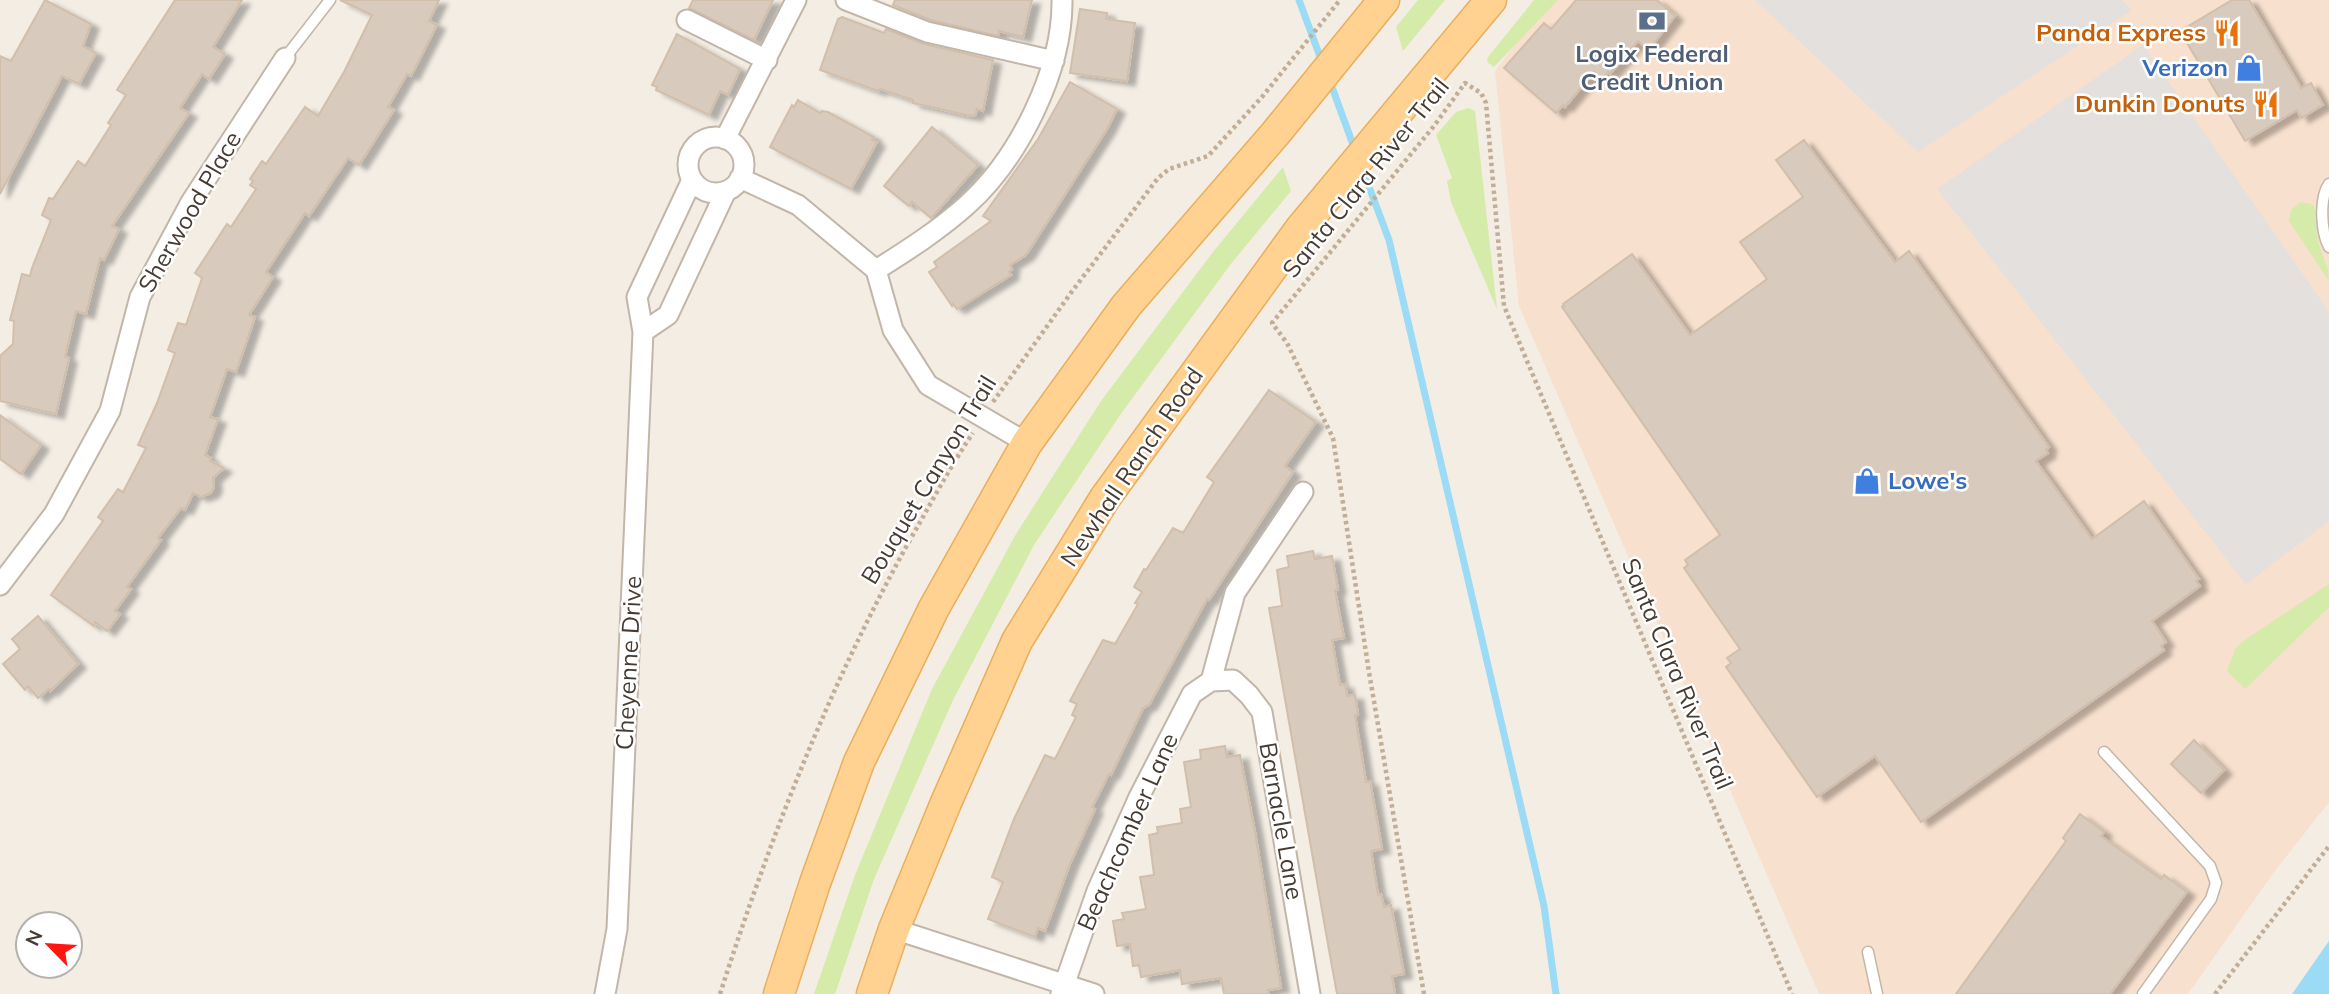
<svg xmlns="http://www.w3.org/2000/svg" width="2329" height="994" viewBox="0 0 2329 994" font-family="Mulish,sans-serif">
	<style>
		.commercial { fill: #f7e0cd }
		.green { fill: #d5eba9 }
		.parking { fill: #e3e0dd }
		.water { fill: #9bdbf5 }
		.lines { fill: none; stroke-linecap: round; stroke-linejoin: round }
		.stream { stroke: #9bdbf5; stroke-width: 7 }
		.building { fill: #d8cabc; stroke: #d1beab; stroke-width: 2; filter: url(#shadow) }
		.lane-casing { stroke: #c2b6a9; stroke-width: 13 }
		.street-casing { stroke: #c2b6a9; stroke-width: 23 }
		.primary-casing { stroke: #ebae5a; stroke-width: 33 }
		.path { stroke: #c2ad96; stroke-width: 4.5; stroke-dasharray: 3.5 3.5; stroke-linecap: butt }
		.lane { stroke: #fff; stroke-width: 10 }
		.street { stroke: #fff; stroke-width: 19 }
		.primary { stroke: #ffd291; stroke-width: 30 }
		.labels { text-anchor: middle; stroke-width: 5; stroke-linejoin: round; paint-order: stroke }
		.food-label { font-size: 24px; font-weight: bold; fill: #c56008; stroke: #fff; text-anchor: end }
		.service-label { font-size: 24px; font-weight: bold; fill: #4e5e75; stroke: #fff }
		.shop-label { font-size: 24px; font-weight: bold; fill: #366cbe; stroke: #fff; text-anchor: end }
		.street-label { font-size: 24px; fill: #463c33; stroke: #fff }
	</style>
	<defs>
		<filter id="shadow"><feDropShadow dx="8" dy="4.5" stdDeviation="2" flood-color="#0004"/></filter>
	</defs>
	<rect width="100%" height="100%" fill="#f3ede4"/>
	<path class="commercial" d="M1549 0H2329V802L2274 872 2188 994H1819L1519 306 1495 71Z"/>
	<path class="green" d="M1418 0H1445L1403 51 1396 27Z
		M1534 0H1558L1494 67 1487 62 1488 57Z
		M1468 108 1475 111 1497 309 1451 202 1447 181 1452 178 1436 135 1456 112Z
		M1283 167 1291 191 1230 265 1120 415 1034 545 953 700 874 879 835 994H814L855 875 932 689 1016 534 1101 401 1213 252Z
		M2300 202 2312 204C2320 215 2315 224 2317 237 2320 253 2329 264 2329 281L2289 221 2291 210Z
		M2329 584V607L2245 689 2227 671 2235 649 2246 639Z"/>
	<path class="parking" d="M1755 0H2122L2132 10 1918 152Z
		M2143 45 2329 312V521L2246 584 1937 189Z"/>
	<path class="water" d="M2329 941V994H2292Z"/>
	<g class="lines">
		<path class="stream" d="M1299 0 1322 62
			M1329 79 1355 150
			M1362 168 1389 240 1544 906 1556 994"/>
	</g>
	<path class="building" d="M45 0 91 24 83 46 96 53 79 84 62 76 0 194V56L11 61Z
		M175 0H242L213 47 225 54 209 79 202 74 180 108 189 113 112 226 119 229 104 260 100 258 86 314 76 311 65 357 69 358 56 414 0 401V356L13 344 14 321 10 320 22 274 30 276 32 268 51 220 42 215 49 198 53 199 78 161 85 166 111 125 108 123 126 95 117 90Z
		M340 0H439L429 21 437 25 411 76 407 74 388 107 394 110 359 165 348 158 309 216 305 213 266 272 273 277 249 315 255 317 236 372 227 369 210 417 218 419 205 455 211 458 210 461 224 468 213 478 214 487 211 493 201 497 193 493 185 510 181 508 158 538 161 540 127 587 131 589 115 611 120 614 107 631 95 622 94 626 51 595 103 521 98 517 118 489 123 492 146 448 138 445 157 403 175 353 168 350 178 323 186 325 202 278 195 273 227 224 231 227 256 189 250 185 253 181 250 179 262 161 266 164 305 107 318 116 344 72 372 15Z
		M693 0H773L754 40 689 8Z
		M895 0H1032L1023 37 999 31 998 36 931 20 893 5Z
		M1576 0H1657L1675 16 1651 47 1648 45 1645 47 1638 41 1610 74 1608 72 1602 79 1594 72 1565 107 1563 105 1556 113 1504 68 1544 23 1551 29Z
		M2232 0H2249L2301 88 2311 83 2323 105 2301 118 2297 110 2245 141 2180 31Z
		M1080 9 1107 13 1106 19 1135 23 1127 81 1070 73Z
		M842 17 884 33 886 29 924 44 993 60 983 111 977 109 975 116 966 115 913 103V100L880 89 878 91 820 70 838 19Z
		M677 34 740 69 728 95 720 91 709 115 656 90 657 87 652 85Z
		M1070 82 1117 109 1107 129 1026 255 1010 265 1012 269 1009 272 1011 275 957 309 953 304 952 306 929 272 937 267 934 262 991 221 983 216 1038 139Z
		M798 100 820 113 822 111 828 112 874 137 872 140 877 142 851 189 770 147 792 105 794 107Z
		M932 127 978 165 931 218 912 202 909 206 884 186Z
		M1804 140 1895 262 1909 251 1925 273 2049 447 2046 450 2048 453 2036 461 2092 539 2144 501 2199 579 2196 581 2200 586 2152 621 2166 642 2161 646 2164 650 1921 822 1875 756 1817 797 1726 667 1731 663 1727 658 1740 649 1684 568 1688 565 1685 560 1720 535 1562 307 1564 306 1563 304 1632 254 1690 335 1767 279 1740 242 1803 197 1776 160Z
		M1269 390 1316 422 1285 466 1293 472 1209 600 1207 599 1149 705 1143 708 1111 775 1109 774 1092 807 1095 809 1070 864 1045 931 1038 928 1035 937 988 919 1003 882 992 877 1014 819 1045 755 1055 759 1076 717 1072 715 1077 704 1070 701 1080 682 1103 640 1115 644 1138 604 1135 603 1142 592 1134 587 1144 569 1146 570 1173 528 1183 533 1214 482 1207 477Z
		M0 415 41 445 21 474 0 459Z
		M1313 551 1315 559 1332 556 1338 590H1335L1344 638 1332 640 1340 685 1345 684 1347 696 1355 695 1358 714 1355 715 1366 782 1370 781 1382 849 1371 851 1378 895 1381 894 1384 907 1391 905 1404 974 1392 976 1395 994H1337L1329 950 1269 608 1282 606 1277 570 1289 567 1287 556Z
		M38 616 78 664 50 691 49 689 38 698 28 686 25 690 3 664 20 649 12 639Z
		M2194 740 2224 770 2201 793 2171 764Z
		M1225 746 1227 757 1240 755 1255 832 1281 988 1268 990 1269 994H1224L1221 978 1182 984 1180 970 1141 977 1139 965 1133 966 1130 944 1117 946 1113 921 1124 919 1122 913 1146 909 1140 877 1154 875 1149 835 1158 833 1157 827 1182 823 1180 809 1191 807 1184 762 1201 759 1200 750Z
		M2080 814 2104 832 2101 836 2161 879 2164 875 2187 892 2110 994H1956L2066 841 2063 838Z"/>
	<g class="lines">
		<defs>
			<path id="lane" d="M285 58 330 0
				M2329 184C2319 198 2321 232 2329 247
				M2104 752 2210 866 2216 883 2211 899 2143 994
				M1868 952 1877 994"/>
			<path id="street" d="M846 0 927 32 1054 61
				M687 20 767 60
				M688 165a28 28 0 1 1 56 0a28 28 0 1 1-56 0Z
				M725 139 796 0
				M740 178 798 205 876 270 893 330 928 385 1027 443
				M876 270C908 250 939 230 967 205 1019 158 1063 70 1062 0
				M643 332 668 315 726 191
				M0 585 54 514 110 411 140 297 191 202 285 58
				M1211 681 1233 680 1249 695 1262 712 1310 994
				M1211 681 1235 593 1303 492
				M894 929 1094 994
				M605 994 617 929 643 332 637 297 692 180
				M1061 994 1097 891 1139 797 1192 694 1211 681"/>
			<path id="primary" d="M779 994 815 883 859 762 934 608 1027 443 1126 306 1275 134 1384 0
				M872 994 894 929 945 805 1017 641 1105 498 1301 228 1491 0"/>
		</defs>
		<use href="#lane" class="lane-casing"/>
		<use href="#street" class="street-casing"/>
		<use href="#primary" class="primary-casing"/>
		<path class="path" d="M993 402 1073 290 1158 178 1169 169 1208 156 1262 97 1340 0
			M720 994C772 832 834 673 919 524 936 494 953 462 973 433
			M1424 994 1369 672 1333 438 1287 343 1272 323 1434 126 1465 83 1481 93 1486 103 1504 306 1792 994
			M2215 994 2329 846"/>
		<use href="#lane" class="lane"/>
		<use href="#street" class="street"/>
		<use href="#primary" class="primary"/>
	</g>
	<defs>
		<symbol id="bank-bare" viewBox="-9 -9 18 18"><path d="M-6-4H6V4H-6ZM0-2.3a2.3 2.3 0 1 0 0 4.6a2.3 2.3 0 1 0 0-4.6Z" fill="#5c6f8a" stroke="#fff" stroke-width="2.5" paint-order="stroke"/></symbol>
		<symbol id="restaurant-bare" viewBox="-9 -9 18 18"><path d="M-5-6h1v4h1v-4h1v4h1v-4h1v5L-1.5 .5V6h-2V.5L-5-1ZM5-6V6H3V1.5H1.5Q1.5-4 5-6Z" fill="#e8710a" stroke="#fff" stroke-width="2.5" paint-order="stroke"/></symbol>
		<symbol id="shop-bare" viewBox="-9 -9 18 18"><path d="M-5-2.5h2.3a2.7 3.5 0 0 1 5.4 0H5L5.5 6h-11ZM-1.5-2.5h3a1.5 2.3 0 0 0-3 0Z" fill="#3f7fe0" stroke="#fff" stroke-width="2.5" paint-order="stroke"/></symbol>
	</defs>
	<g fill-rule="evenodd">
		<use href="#bank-bare" x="1633" y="2" width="38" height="38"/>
		<use href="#restaurant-bare" x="2208" y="14" width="38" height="38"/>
		<use href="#shop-bare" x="2230" y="49" width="38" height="38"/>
		<use href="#restaurant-bare" x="2247" y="85" width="38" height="38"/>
		<use href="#shop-bare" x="1848" y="462" width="38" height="38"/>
	</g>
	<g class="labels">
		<g class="food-label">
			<text x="2206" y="41">Panda Express</text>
			<text x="2245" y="112">Dunkin Donuts</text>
		</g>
		<g class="service-label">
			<text x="1652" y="62">Logix Federal<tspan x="1652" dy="28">Credit Union</tspan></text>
		</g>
		<g class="shop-label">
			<text x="2228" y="76">Verizon</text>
			<text x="1888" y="489" text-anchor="start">Lowe's</text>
		</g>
		<g class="street-label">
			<text transform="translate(1366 178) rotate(-51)" y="8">Santa Clara River Trail</text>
			<text transform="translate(190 212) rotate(-60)" y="8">Sherwood Place</text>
			<text transform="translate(1132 467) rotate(-56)" y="8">Newhall Ranch Road</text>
			<text transform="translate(929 480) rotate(-59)" y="8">Bouquet Canyon Trail</text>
			<text transform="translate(629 663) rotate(-87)" y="8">Cheyenne Drive</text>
			<text transform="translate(1677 674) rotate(67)" y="8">Santa Clara River Trail</text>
			<text transform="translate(1281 821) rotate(80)" y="8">Barnacle Lane</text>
			<text transform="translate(1128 832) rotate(-66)" y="8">Beachcomber Lane</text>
		</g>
	</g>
	<g transform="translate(49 945) rotate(295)"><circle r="33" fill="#ffffff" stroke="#b5b1ad" stroke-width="2"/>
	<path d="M0-5L12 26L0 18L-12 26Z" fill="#ff160f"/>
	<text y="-10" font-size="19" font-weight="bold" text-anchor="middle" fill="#463c33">N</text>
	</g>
</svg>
